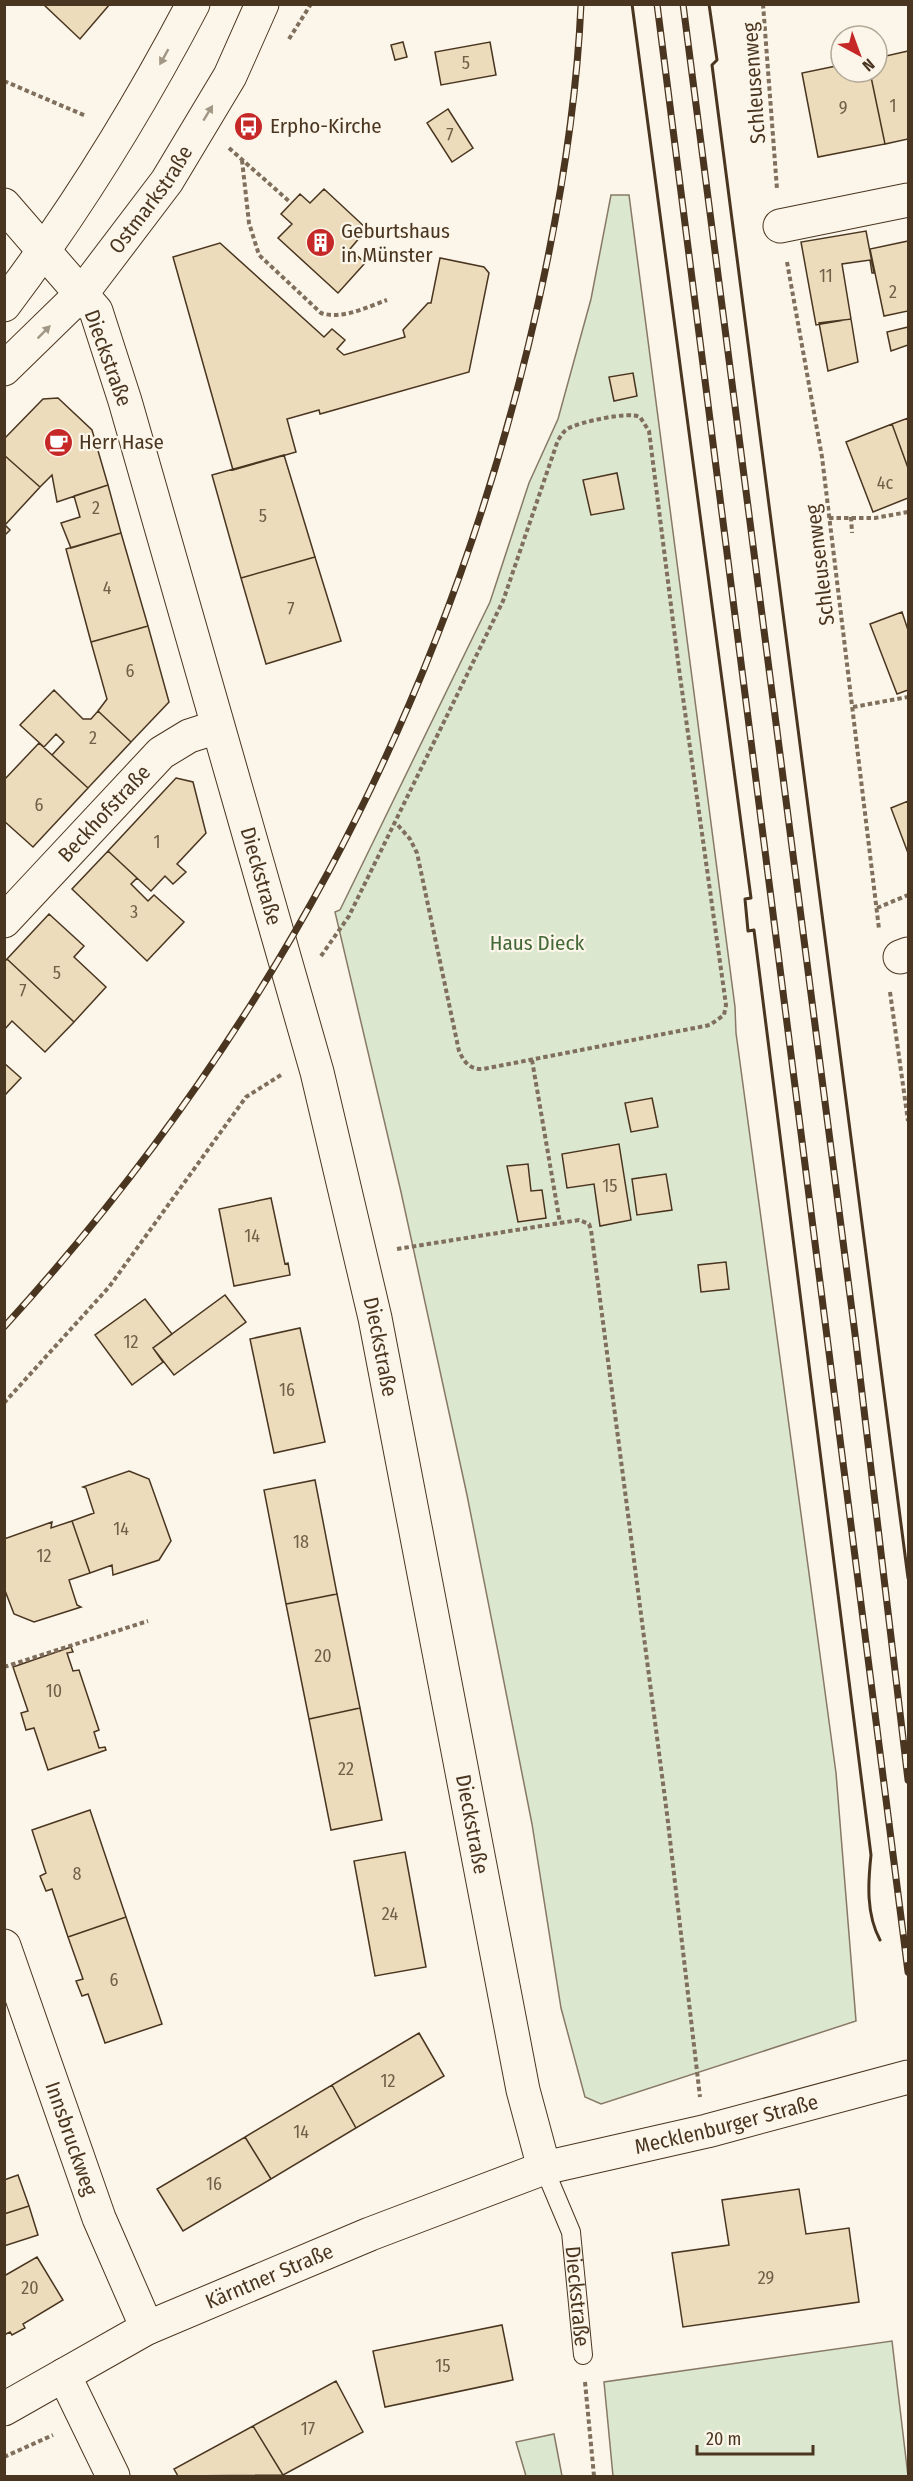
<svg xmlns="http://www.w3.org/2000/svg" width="913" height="2481" viewBox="0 0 913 2481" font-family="'Fira Sans Condensed',sans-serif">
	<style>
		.green { fill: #dce7d0; stroke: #887966; stroke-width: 1.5 }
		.building { fill: #ecdcbc; stroke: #4a3520; stroke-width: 1.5 }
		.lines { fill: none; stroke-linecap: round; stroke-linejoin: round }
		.lane-casing { stroke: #4a3520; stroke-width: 20 }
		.street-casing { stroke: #4a3520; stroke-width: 35 }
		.secondary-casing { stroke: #4a3520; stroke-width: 35 }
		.path { stroke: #7f6f5c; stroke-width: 4; stroke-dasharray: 4.5 3; stroke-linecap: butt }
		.lane { stroke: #fbf6e9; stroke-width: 18 }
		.street { stroke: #fbf6e9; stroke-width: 33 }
		.secondary { stroke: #fbf6e9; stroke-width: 33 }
		.rail-casing { stroke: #4a3520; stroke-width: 7 }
		.rail { stroke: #fbf6e9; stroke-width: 4.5; stroke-dasharray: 14; stroke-linecap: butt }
		.wall { stroke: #4a3520; stroke-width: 3 }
		.oneway { fill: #a29684 }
		.labels { text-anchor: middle; stroke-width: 4.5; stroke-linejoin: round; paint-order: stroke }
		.number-label { font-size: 18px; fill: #725f47 }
		.street-label { font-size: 21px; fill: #4a3520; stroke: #fbf6e9 }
		.poi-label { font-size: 21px; fill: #4a3520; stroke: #fbf6e9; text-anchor: start }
		.park-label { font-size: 21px; fill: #436837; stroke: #fbf6e9 }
	</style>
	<rect width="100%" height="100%" fill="#fbf6e9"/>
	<path class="green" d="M611 195H629L735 1007 736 1033 836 1773 856 2021 601 2104 585 2097 561 2008 532 1824 467 1495 401 1192 335 912 340 910 490 602 529 483 558 419 591 299Z
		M892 2341 908 2476H613L604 2382Z
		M554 2434 562 2476H526L516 2442Z"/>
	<path class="building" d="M43 4H110L80 39Z
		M403 42 407 57 395 60 391 45Z
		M490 42 496 75 441 85 435 52Z
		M908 51V139L885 144 870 72H877V58Z
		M841 65V72H870L885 144 818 157 802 73Z
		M448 109 473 148 452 162 427 123Z
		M324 189 367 229 350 249 365 263 338 293 278 238 292 224 281 214 300 194 310 203Z
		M866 231 874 273H872L870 260 842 264 851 319 816 325 801 242Z
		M908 241V311L884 316 870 249Z
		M220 243 324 337 332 329 345 340 337 349 344 355 405 337 403 330 428 303H431L440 258 484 267 489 273 469 372 320 414 319 410 287 419 296 452 233 470 173 257Z
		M851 319 858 362 828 371 819 323Z
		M908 327V345L891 351 887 332Z
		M633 373 637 396 614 401 609 377Z
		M58 398 92 430 108 485 57 502 52 475 40 487 4 455V439L43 399Z
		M908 418V468L892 424Z
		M892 424 908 468V498L873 512 846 442Z
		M4 455 40 487 5 525 10 530 4 536Z
		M284 455 315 557 241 578 212 475Z
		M617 473 624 509 591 515 583 480Z
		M108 485 121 533 71 548 61 523 80 517 74 496Z
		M121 533 148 626 91 642 66 549Z
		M315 557 341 641 266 664 241 578Z
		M902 612 908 630V690L897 694 870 624Z
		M148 626 169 702 131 742 98 711 107 699 91 642Z
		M54 690 83 719H91L98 711 131 742 88 788 52 755 64 742 56 734 44 747 20 725Z
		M39 743 88 788 33 847 4 821V780Z
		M176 778 193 782 206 833 177 864 186 872 173 884 165 876 151 891 108 851Z
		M908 801V853L891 808Z
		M108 851 137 878 131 884 148 901 154 895 184 922 147 961 72 889Z
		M49 914 84 946 74 957 106 987 74 1022 7 959Z
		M7 959 74 1022 45 1052 12 1021 4 1030V962Z
		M4 1063 21 1078 4 1096Z
		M652 1098 658 1127 631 1132 625 1103Z
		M619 1144 631 1220 600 1226 594 1184 567 1188 562 1154Z
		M528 1164 531 1191 542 1190 546 1218 518 1222 507 1166Z
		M666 1174 672 1210 637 1215 632 1179Z
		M271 1198 285 1264 288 1263 290 1275 234 1286 219 1209Z
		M726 1262 729 1289 701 1292 698 1265Z
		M225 1295 246 1322 174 1375 153 1348Z
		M145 1299 172 1334 153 1348 163 1362 132 1385 95 1335Z
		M300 1328 325 1442 274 1453 250 1339Z
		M129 1471 149 1479 171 1541 159 1560 113 1575 112 1565 90 1573 72 1521 94 1513 86 1488 83 1487Z
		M315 1480 337 1594 286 1604 264 1490Z
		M72 1521 90 1573 69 1580 77 1605 81 1607 34 1622 14 1614 4 1588V1539L52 1522 51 1528Z
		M337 1594 360 1708 309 1719 286 1604Z
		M71 1647 73 1652 67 1653 73 1671 79 1670 99 1730 94 1732 99 1748 105 1747 106 1750 48 1770 34 1728 26 1730 21 1713 28 1711 13 1667Z
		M360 1708 382 1820 331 1830 309 1719Z
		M90 1810 126 1917 68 1937 52 1889 46 1891 40 1876 46 1873 32 1830Z
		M405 1852 426 1967 375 1976 354 1861Z
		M126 1917 162 2024 105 2043 88 1994 82 1996 76 1981 83 1979 68 1937Z
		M419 2033 444 2076 356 2128 332 2085Z
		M332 2085 356 2128 271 2179 245 2137Z
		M245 2137 271 2179 183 2231 157 2189Z
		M18 2175 29 2206 4 2214V2180Z
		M799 2189 806 2234 849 2228 859 2302 683 2327 672 2253 729 2245 722 2200Z
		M29 2206 38 2235 4 2246V2214Z
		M37 2257 63 2300 23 2324 25 2328 12 2335 10 2332 4 2335V2276Z
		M502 2325 513 2380 385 2407 373 2351Z
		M336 2381 363 2432 283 2475 253 2426Z
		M253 2426 283 2475 178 2476 174 2469Z"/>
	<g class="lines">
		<defs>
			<g id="lane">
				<path id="s1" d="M544 2168 571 2232 583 2355"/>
			</g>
			<g id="street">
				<path id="s2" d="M4 205 96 311 125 401 317 1072 375 1318 523 2090 544 2168"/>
				<path d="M780 226 908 200"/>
				<path id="s3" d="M4 921 161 753 189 736 217 727"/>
				<path d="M900 957 908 954"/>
				<path id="s4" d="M4 1946 99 2218 147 2328"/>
				<path d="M64 2375 113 2476"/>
				<path id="s5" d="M4 2409 147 2328 370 2234 544 2168 707 2131 908 2077"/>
			</g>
			<g id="secondary">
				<path d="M4 305C75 211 138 109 193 4"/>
				<path id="s6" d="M4 369 82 293 167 181 230 76 262 4"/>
			</g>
		</defs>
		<use href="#lane" class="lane-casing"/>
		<use href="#street" class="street-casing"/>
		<use href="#secondary" class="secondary-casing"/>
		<path class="path" d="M763 4 777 189
			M289 39 311 4
			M4 81 86 116
			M229 148 291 203
			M242 160 249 223 259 255 321 313C342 320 367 307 387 300
			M787 262 822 457 879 929
			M851 517 852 533
			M829 518H875L908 512
			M853 707 908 697
			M877 908 908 895
			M321 956 349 916 503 601 558 440C561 436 563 432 567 429 579 422 629 411 640 417L649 431 679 669 726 1005 724 1015 710 1025 483 1069C470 1070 464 1062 459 1051L417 853 410 839 396 823
			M890 992 908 1121
			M532 1060 560 1223
			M397 1249 579 1220 589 1224 591 1230 667 1814 700 2097
			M4 1403 109 1287 246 1097 281 1075
			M4 1667 148 1621
			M585 2382 594 2476
			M4 2457 53 2435"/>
		<use href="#lane" class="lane"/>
		<use href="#street" class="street"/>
		<use href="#secondary" class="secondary"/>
		<defs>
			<path id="rail" d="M657 4 908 1972
				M683 4 855 1334 908 1780
				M4 1327C263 1043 437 721 528 347 555 235 576 120 581 4"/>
		</defs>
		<use href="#rail" class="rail-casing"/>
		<use href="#rail" class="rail"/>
		<path class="wall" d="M632 4 751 898 745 899 748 931 754 930 871 1855C868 1883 866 1914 880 1940
			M709 4 717 60 712 65 908 1578"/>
	</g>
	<defs><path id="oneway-solid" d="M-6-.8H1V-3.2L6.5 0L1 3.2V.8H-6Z" transform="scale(1.5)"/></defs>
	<g class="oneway">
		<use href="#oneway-solid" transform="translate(164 57) rotate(119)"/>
		<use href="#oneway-solid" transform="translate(208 113) rotate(-59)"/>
		<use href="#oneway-solid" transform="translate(44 332) rotate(-45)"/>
	</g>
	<defs>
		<symbol id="bus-disc" viewBox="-11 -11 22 22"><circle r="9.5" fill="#c62828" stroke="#fbf6e9"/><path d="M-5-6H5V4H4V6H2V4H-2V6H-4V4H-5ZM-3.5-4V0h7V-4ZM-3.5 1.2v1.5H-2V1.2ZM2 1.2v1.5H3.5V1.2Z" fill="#fff"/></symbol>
		<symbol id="building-disc" viewBox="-11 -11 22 22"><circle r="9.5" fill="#c62828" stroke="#fbf6e9"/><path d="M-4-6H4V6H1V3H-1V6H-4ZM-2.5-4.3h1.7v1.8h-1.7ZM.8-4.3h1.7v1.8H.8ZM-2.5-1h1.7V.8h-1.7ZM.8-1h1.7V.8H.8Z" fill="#fff"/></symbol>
		<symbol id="cafe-disc" viewBox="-11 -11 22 22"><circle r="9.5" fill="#c62828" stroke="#fbf6e9"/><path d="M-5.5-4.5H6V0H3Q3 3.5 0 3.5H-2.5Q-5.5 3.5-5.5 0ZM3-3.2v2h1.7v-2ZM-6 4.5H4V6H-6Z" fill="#fff"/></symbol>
	</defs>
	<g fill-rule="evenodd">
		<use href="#bus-disc" x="232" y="110" width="33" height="33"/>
		<use href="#building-disc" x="304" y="226" width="33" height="33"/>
		<use href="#cafe-disc" x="42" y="426" width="33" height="33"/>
	</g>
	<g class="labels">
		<g class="number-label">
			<text x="466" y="69">5</text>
			<text x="893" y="112">1</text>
			<text x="843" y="114">9</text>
			<text x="450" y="141">7</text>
			<text x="826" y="282">11</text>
			<text x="893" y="298">2</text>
			<text x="885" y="489">4c</text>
			<text x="96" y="514">2</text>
			<text x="263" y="522">5</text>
			<text x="107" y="594">4</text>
			<text x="291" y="615">7</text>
			<text x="130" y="677">6</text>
			<text x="93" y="744">2</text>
			<text x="39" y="811">6</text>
			<text x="157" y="848">1</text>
			<text x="134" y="918">3</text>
			<text x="57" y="979">5</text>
			<text x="23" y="997">7</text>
			<text x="610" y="1192">15</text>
			<text x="252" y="1242">14</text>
			<text x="131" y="1348">12</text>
			<text x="287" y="1396">16</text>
			<text x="121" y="1535">14</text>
			<text x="301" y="1548">18</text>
			<text x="44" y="1562">12</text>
			<text x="323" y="1662">20</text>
			<text x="54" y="1697">10</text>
			<text x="346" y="1775">22</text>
			<text x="77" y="1880">8</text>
			<text x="390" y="1920">24</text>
			<text x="114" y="1986">6</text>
			<text x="388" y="2087">12</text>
			<text x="301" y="2138">14</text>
			<text x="214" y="2190">16</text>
			<text x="766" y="2284">29</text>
			<text x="30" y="2294">20</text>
			<text x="443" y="2372">15</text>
			<text x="308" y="2435">17</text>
		</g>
		<g class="street-label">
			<text transform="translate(754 83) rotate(-94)" y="7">Schleusenweg</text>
			<text dy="7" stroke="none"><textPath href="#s6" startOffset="225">Ostmarkstraße</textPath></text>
			<text transform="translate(108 358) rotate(70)" y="7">Dieckstraße</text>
			<text transform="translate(820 565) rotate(-97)" y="7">Schleusenweg</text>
			<text dy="7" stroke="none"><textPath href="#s3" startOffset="147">Beckhofstraße</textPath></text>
			<text dy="7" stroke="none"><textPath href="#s2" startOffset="729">Dieckstraße</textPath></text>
			<text dy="7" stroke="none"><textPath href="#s2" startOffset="1215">Dieckstraße</textPath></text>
			<text dy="7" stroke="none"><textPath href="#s2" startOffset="1701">Dieckstraße</textPath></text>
			<text dy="7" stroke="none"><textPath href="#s5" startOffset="780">Mecklenburger Straße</textPath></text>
			<text dy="7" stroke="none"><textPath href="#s4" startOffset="204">Innsbruckweg</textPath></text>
			<text dy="7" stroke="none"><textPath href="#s5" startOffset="297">Kärntner Straße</textPath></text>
			<text dy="7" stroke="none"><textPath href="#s1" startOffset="134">Dieckstraße</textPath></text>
		</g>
		<g class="poi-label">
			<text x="270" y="133">Erpho-Kirche</text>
			<text x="341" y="238">Geburtshaus<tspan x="341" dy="24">in Münster</tspan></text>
			<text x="79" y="449">Herr Hase</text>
		</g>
		<g class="park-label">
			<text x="537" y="950">Haus Dieck</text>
		</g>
	</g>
	<rect width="913" height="2481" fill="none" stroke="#4a3520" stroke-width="12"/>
	<g transform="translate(859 54) rotate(139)"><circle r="28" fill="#fbf6e9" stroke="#b4a999" stroke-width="1.5"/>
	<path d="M0-4.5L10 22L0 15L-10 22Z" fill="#c62828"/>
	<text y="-9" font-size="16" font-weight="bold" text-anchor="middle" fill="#4a3520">N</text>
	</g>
	<path d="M697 2445v9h116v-9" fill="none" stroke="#4a3520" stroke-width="3"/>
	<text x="706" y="2445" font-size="18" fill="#4a3520" stroke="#fbf6e9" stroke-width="4.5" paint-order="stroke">20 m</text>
</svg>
